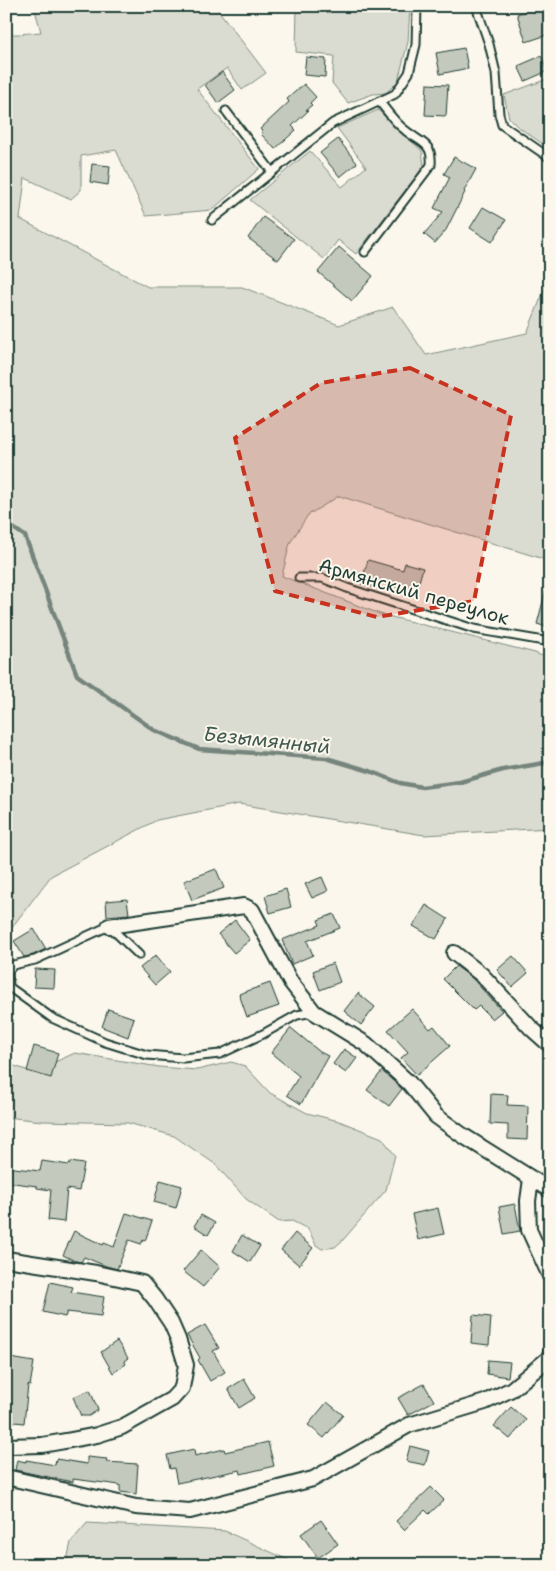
<svg xmlns="http://www.w3.org/2000/svg" width="556" height="1571" viewBox="0 0 556 1571" font-family="'Shantell Sans',sans-serif">
	<style>
		.green { fill: #dbdcd1; stroke: #7d8c82 }
		.lines { fill: none; stroke-linecap: round; stroke-linejoin: round }
		.stream { stroke: #74847b; stroke-width: 4.5 }
		.building { fill: #c4c9be; stroke: #1f3d34 }
		.lane-casing { stroke: #1f3d34; stroke-width: 11 }
		.street-casing { stroke: #1f3d34; stroke-width: 18 }
		.lane { stroke: #fbf7ec; stroke-width: 7 }
		.street { stroke: #fbf7ec; stroke-width: 14 }
		.marked { fill: #c8321e; fill-opacity: 0.2; stroke: #c8321e; stroke-width: 4; stroke-dasharray: 10 6; stroke-linejoin: round }
		.labels { text-anchor: middle; stroke-width: 4; stroke-linejoin: round; paint-order: stroke }
		.street-label { font-size: 19px; fill: #1f3d34; stroke: #fbf7ec }
		.water-label { font-size: 20px; font-style: italic; fill: #425b52; stroke: #fbf7ec }
	</style>
	<rect width="100%" height="100%" fill="#fbf7ec"/>
	<filter id="ink" filterUnits="userSpaceOnUse"><feTurbulence type="fractalNoise" baseFrequency=".02" numOctaves="2"/><feDisplacementMap in="SourceGraphic" scale="10" xChannelSelector="R" yChannelSelector="G"/><feConvolveMatrix kernelMatrix="1 2 1 2 8 2 1 2 1" color-interpolation-filters="sRGB"/></filter>
	<g filter="url(#ink)">
		<path class="green" d="M34 6H215L266 73 242 90 227 68 197 89 259 169 212 210 146 216 116 150 81 156V190L71 199 25 178 20 219 148 287H242L339 325 393 307 426 355 527 333 547 283 550 282V561L339 496 308 515 290 543 282 576 380 614 535 653 550 659V828L424 835 239 804 157 820 51 876 6 935V35L41 32Z
			M297 6H410L408 42 398 81 386 93 373 94 348 103 332 83 334 56 296 52Z
			M550 78V149L517 126 509 118 504 95Z
			M378 110 422 151 424 166 356 254 338 240 324 259 250 200 310 151 342 187 366 167 337 128Z
			M75 1053 159 1067 197 1070 231 1062 245 1066 270 1093 307 1113 339 1121 382 1138 395 1155 386 1190 343 1240 335 1247 322 1249 316 1245 308 1229 292 1221 279 1222 246 1199 215 1164 174 1136 128 1123 42 1121 6 1117V1063L29 1071 48 1065Z
			M87 1523 225 1531 299 1565H66L71 1542Z"/>
		<g class="lines">
			<path class="stream" d="M6 523 25 536 77 675 154 730 199 749 326 758 370 771 400 783 422 787 460 782 503 770 550 762"/>
		</g>
		<path class="building" d="M542 6H550V34L526 42 517 14Z
			M464 48 468 68 440 74 436 53Z
			M541 56 548 71 525 81 518 66Z
			M306 57 326 59 325 77 304 75Z
			M222 72 235 90 218 103 205 85Z
			M304 84 316 97 310 103 312 105 306 110 308 111 292 126 296 130 275 149 261 134 263 132 260 129 289 102 287 99Z
			M427 84 448 85 446 116 425 115Z
			M338 139 357 163 340 177 320 153Z
			M454 157 476 169 464 191 465 192 446 230 435 243 424 234 443 212 434 208 450 177 444 174Z
			M92 164 110 166 108 185 90 182Z
			M483 207 506 220 492 242 470 228Z
			M263 217 294 239 278 260 248 238Z
			M339 247 373 276 352 301 318 272Z
			M368 560 403 570 405 563 423 568 416 592 378 582 377 588 361 584Z
			M546 590 550 591V628L537 624Z
			M216 869 224 888 192 900 184 881Z
			M322 877 328 891 312 898 305 884Z
			M286 889 291 907 270 913 265 896Z
			M127 899 129 914 107 916 106 901Z
			M426 905 448 919 436 939 413 926Z
			M334 914 340 928 307 941 313 955 292 964 282 940 320 925 318 920Z
			M235 920 250 940 234 953 218 934Z
			M34 929 46 949 33 955 24 957 14 941Z
			M156 955 170 972 155 985 140 968Z
			M513 956 528 973 512 987 497 970Z
			M333 963 340 982 320 990 313 971Z
			M456 966 472 978 502 1011 492 1019 479 1006 474 1010 443 979Z
			M35 969 55 970 54 988 34 987Z
			M270 983 279 1006 247 1017 239 994Z
			M358 993 375 1007 361 1025 344 1011Z
			M108 1009 134 1018 128 1037 102 1027Z
			M412 1009 430 1029 434 1026 450 1046 417 1075 401 1058 408 1052 388 1030Z
			M291 1028 320 1052 328 1056 301 1104 287 1095 299 1076 271 1053Z
			M34 1046 58 1053 51 1078 27 1071Z
			M344 1049 357 1058 346 1073 333 1064Z
			M382 1071 402 1089 389 1106 367 1090Z
			M491 1094 508 1095 507 1105 528 1106 527 1140 508 1139V1125L490 1124Z
			M42 1161 69 1165 70 1162 84 1164 79 1191 67 1189 64 1222 48 1220 51 1190 37 1188V1186L6 1182V1167L40 1171Z
			M160 1180 182 1186 176 1208 154 1202Z
			M515 1204 520 1231 504 1234 499 1207Z
			M438 1208 444 1234 418 1240 412 1214Z
			M126 1213 152 1221 145 1241 143 1240 141 1244 129 1240 117 1269 106 1266 84 1257 81 1262 75 1261 63 1255 74 1231 103 1245 104 1243 114 1247Z
			M201 1215 215 1223 208 1235 194 1226Z
			M295 1233 313 1248 299 1265 281 1250Z
			M242 1235 260 1246 250 1262 233 1251Z
			M201 1250 220 1267 203 1287 183 1271Z
			M50 1282 73 1287 71 1292 104 1297 101 1316 67 1312 65 1317 43 1312Z
			M473 1315 491 1317 489 1345 471 1343Z
			M205 1325 219 1348 213 1351 225 1372 210 1381 198 1360 200 1358 187 1335Z
			M117 1341 128 1358 124 1361 126 1364 113 1373 101 1352Z
			M10 1358 34 1362 30 1386 28 1385 24 1423 6 1421 10 1383 7 1382Z
			M488 1360 510 1362 508 1377 487 1374Z
			M244 1379 255 1398 239 1408 228 1389Z
			M424 1384 434 1401 408 1415 398 1398Z
			M90 1390 98 1410 89 1416H81L73 1397Z
			M327 1402 343 1415 324 1438 308 1425Z
			M511 1407 526 1420 510 1439 494 1426Z
			M268 1442 274 1466 241 1474 240 1470 177 1483 174 1468 170 1469 167 1455 194 1449 195 1456 224 1449 225 1452Z
			M410 1446 429 1451 425 1465 406 1461Z
			M87 1457 107 1459 106 1462 138 1464 136 1494 120 1492V1485L73 1479V1482L15 1470 17 1460 26 1462V1460L55 1465 56 1459 87 1464Z
			M431 1487 444 1500 429 1514 425 1510 404 1530 396 1521Z
			M321 1520 338 1544 318 1558 301 1534Z"/>
		<g class="lines">
			<defs>
				<path id="lane" d="M476 6 489 44 496 73 499 114 502 125 550 158
					M226 111 272 172
					M212 220 333 123 395 94 409 73 416 45 417 6
					M365 252 431 165C433 142 420 143 405 130 395 123 387 111 379 101
					M299 578H322L347 588 474 629 550 642
					M139 955 109 926 35 960 13 965 8 971 9 987 52 1018 105 1042 147 1055 183 1058 220 1054 263 1034 297 1015 314 1012"/>
				<path id="street" d="M109 926 244 906 252 910 290 981 314 1012 366 1044 409 1083 436 1116 462 1135 550 1190
					M454 953 482 975 531 1028 550 1045
					M531 1179 528 1201 529 1230 550 1276
					M6 1259 96 1273 142 1283 155 1299 171 1323 178 1339 186 1365 182 1388 172 1399 122 1427 97 1435 71 1440 42 1445 6 1446
					M6 1477 136 1507 190 1511 313 1479 409 1425 485 1402 512 1389 548 1359 550 1355"/>
			</defs>
			<use href="#lane" class="lane-casing"/>
			<use href="#street" class="street-casing"/>
			<use href="#lane" class="lane"/>
			<use href="#street" class="street"/>
		</g>
	</g>
	<path class="marked" d="M410 368 511 415 474 601 377 617 275 591 235 438 321 383Z"/>
	<g class="labels">
		<g class="street-label">
			<text transform="translate(414 591) rotate(16)" y="7">Армянский переулок</text>
		</g>
		<g class="water-label">
			<text transform="translate(267 740) rotate(6)" y="7">Безымянный</text>
		</g>
	</g>
	<rect width="556" height="1571" fill="none" stroke="#fbf7ec" stroke-width="25"/>
	<rect x="12" y="12" width="531" height="1546" fill="none" stroke="#1f3d34" stroke-width="2" filter="url(#ink)"/>
</svg>
